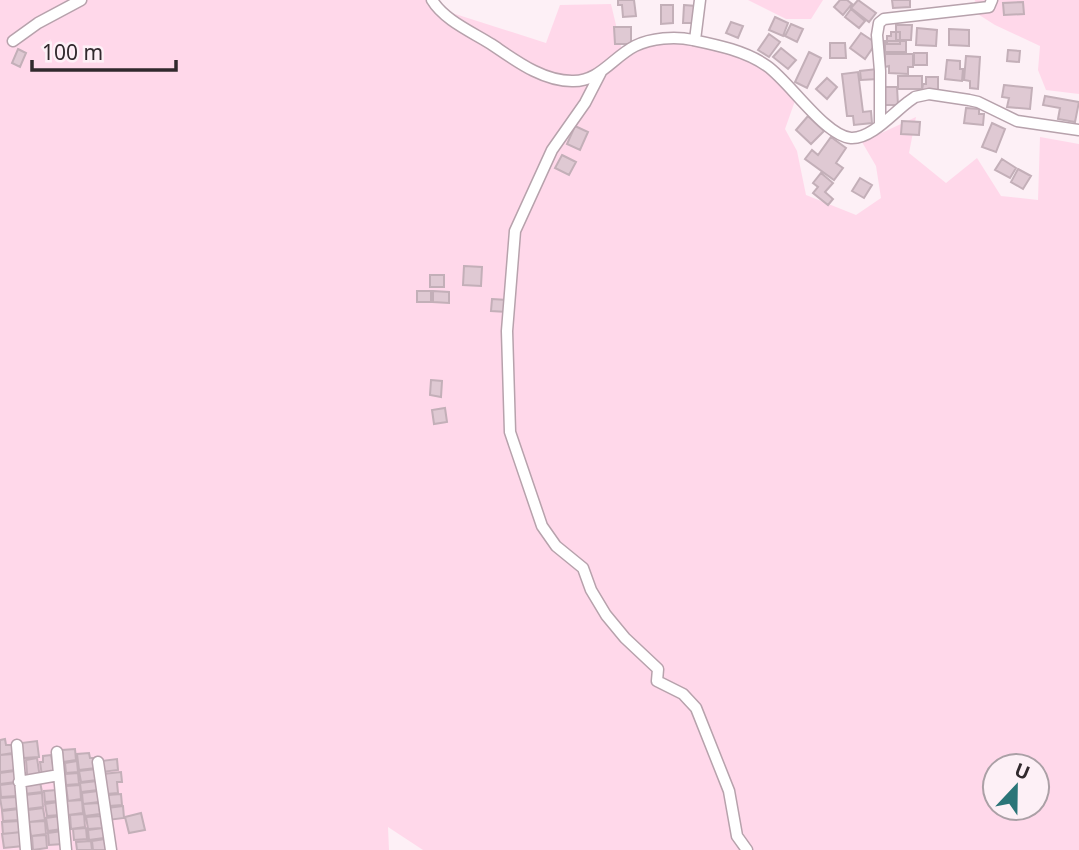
<svg xmlns="http://www.w3.org/2000/svg" width="1079" height="850" viewBox="0 0 1079 850" font-family="'Noto Sans',sans-serif">
	<style>
		.green { fill: #ffd8ea; fill-rule: evenodd }
		.building { fill: #dfc9d3; stroke: #c3afb8; stroke-width: 2 }
		.lines { fill: none; stroke-linecap: round; stroke-linejoin: round }
		.minor-casing { stroke: #b7a2ac; stroke-width: 13 }
		.minor { stroke: #fff; stroke-width: 10 }
	</style>
	<rect width="100%" height="100%" fill="#fdf0f6"/>
	<path class="green" d="M0 0H426L427 5 546 43 560 5 611 4 624 59 658 41 708 43 759 61 796 98 785 129 797 151 806 195 856 215 881 198 876 166 862 142 916 117 909 153 946 183 977 158 1001 196 1038 200 1040 137 1079 144V850H423L388 827 389 850H0ZM995 766H1037V808H995Z
		M748 0H823L811 19H786Z
		M975 0H1079V94L1046 90 1038 70 1040 46 995 25 973 11Z"/>
	<path class="building" d="M618 0H634L636 16 623 17 622 5H618Z
		M840 0H847L852 4 843 15 834 7Z
		M858 0 876 13 869 22 851 8Z
		M892 0H910V7L893 8Z
		M1023 2 1024 14 1004 15 1003 3Z
		M661 5H673V23L661 24Z
		M684 5 696 6 695 23H683Z
		M851 9 865 21 859 28 845 17Z
		M775 17 788 23 783 36 769 30Z
		M731 22 743 26 738 38 726 33Z
		M791 24 803 29 797 42 785 36Z
		M896 25H912L911 40H896Z
		M614 27H631V44H615Z
		M917 28 937 30 936 46 916 45Z
		M949 29 969 30V46L949 45Z
		M891 32H900V44H887V36H891Z
		M861 33 876 43 865 59 850 48Z
		M769 34 780 42 769 57 758 50Z
		M885 41H906V52H885Z
		M830 43H845L846 58H830Z
		M781 48 796 60 788 69 773 57Z
		M18 49 26 53 20 67 12 63Z
		M1008 50 1020 51 1019 62 1007 61Z
		M809 52 821 58 807 88 795 82Z
		M914 53H927V65H914Z
		M885 54H913V67H908V74L889 73V66L885 67Z
		M966 56 980 57 978 89 970 88V81L964 80Z
		M947 60 960 61V69H963L962 81 945 79Z
		M877 69 878 79 861 80 860 71Z
		M858 72 863 112 871 111 872 123 854 125 853 116H847L842 74Z
		M898 76H922V89H898Z
		M926 77H938V91L922 90 923 84H926Z
		M827 78 837 87 827 99 816 89Z
		M1004 85 1032 88 1030 109 1007 107 1009 98 1002 97Z
		M885 87H897L898 105H885Z
		M1045 96 1079 102 1075 122 1058 119 1060 108 1043 105Z
		M966 108 979 109V114H984L983 125 964 123Z
		M808 116 824 131 811 144 796 130Z
		M902 121 920 122 919 135 901 134Z
		M992 123 1005 129 996 152 982 147Z
		M575 126 588 132 580 150 567 144Z
		M831 137 846 148 836 163 843 168 834 180 805 159 812 150 818 155Z
		M562 155 576 162 569 175 555 168Z
		M1002 159 1016 168 1010 178 995 170Z
		M1018 169 1031 176 1023 189 1011 182Z
		M821 173 833 183 825 192 833 199 828 205 813 193 818 187 813 183Z
		M860 178 872 185 864 198 852 191Z
		M464 266 482 267 481 286 463 285Z
		M430 275H444V287H430Z
		M417 291H431V302H417Z
		M433 291 449 292V303L433 302Z
		M492 299 507 300V312L491 311Z
		M431 380 442 381 441 397 430 395Z
		M445 408 447 422 434 424 432 410Z
		M5 739 6 745H12L13 753 0 755V740Z
		M37 741 39 757 23 758 21 743Z
		M75 749 76 760 63 762 62 750Z
		M89 753 90 758H95L96 768 79 770 77 754Z
		M13 754 15 770 0 772V755Z
		M51 755 55 775 42 776 40 762H43V756Z
		M37 758 40 778 23 780 22 773H27L26 760Z
		M117 759 118 770 102 772 101 761Z
		M77 761 78 772 66 773 65 763Z
		M96 769 97 780 81 782 79 771Z
		M15 771 16 782 0 784V773Z
		M121 772 122 782H117L118 793 106 794 103 774Z
		M78 773 79 784 66 785 65 774Z
		M97 781 98 790 81 792 80 783Z
		M40 782 42 792 24 794 22 784Z
		M16 783 17 796 1 797 0 785Z
		M80 785 81 799 68 801 66 786Z
		M57 790 58 801 45 802 44 791Z
		M98 791 99 802 83 804 82 793Z
		M42 793 43 807 27 809 25 795Z
		M121 794 122 805 109 806 108 795Z
		M17 797 19 808 2 810 0 798Z
		M82 800 83 813 68 815 67 801Z
		M58 802 60 815 47 816 45 804Z
		M99 803 100 814 85 816 83 804Z
		M123 806 124 818 108 820 107 808Z
		M43 808 45 820 29 822 28 810Z
		M19 809 20 820 3 821 2 811Z
		M141 813 145 830 129 833 125 817Z
		M84 814 85 827 71 829 70 815Z
		M60 816 62 829 48 831 46 818Z
		M101 816 102 828 88 829 86 817Z
		M20 821 21 832 3 834 2 822Z
		M45 821 46 834 31 836 29 822Z
		M86 828 87 839 74 840 73 829Z
		M103 828 104 838 89 840 88 830Z
		M62 831 63 844 49 845 48 833Z
		M22 832 23 846 4 848 2 834Z
		M46 835 47 848 33 850 32 836Z
		M105 839 106 850H93L92 841Z
		M91 841 92 850H77L76 842Z"/>
	<g class="lines">
		<defs>
			<path id="minor" d="M432 0C444 20 472 32 491 44 515 60 542 81 572 81 599 82 613 57 635 46 651 38 675 36 693 40 717 45 746 51 767 66 789 81 825 136 851 138 871 139 892 114 908 102L915 97 929 94 969 100 978 102 1017 121 1079 130
				M695 40 700 0
				M13 41 38 23 81 0
				M601 72 585 103 552 150 515 231 507 331 510 432 542 526 556 546 583 568 591 590 606 615 625 638 658 669 657 681 683 694 696 708 729 791 737 836 747 850
				M880 124V71L877 35 879 23 884 19 989 7 992 0
				M17 745 26 850
				M57 752 66 850
				M98 762 111 850
				M19 782 59 775"/>
		</defs>
		<use href="#minor" class="minor-casing"/>
		<use href="#minor" class="minor"/>
	</g>
	<g transform="translate(1016 787) rotate(22)"><circle r="33" fill="#fdf0f6" stroke="#aba0a6" stroke-width="2"/>
	<path d="M0-5L12 26L0 18L-12 26Z" fill="#2b7578"/>
	<text y="-10" font-size="19" font-weight="bold" text-anchor="middle" fill="#31292d">U</text>
	</g>
	<path d="M32 60v10h144v-10" fill="none" stroke="#31292d" stroke-width="3.5"/>
	<text x="42" y="60" font-size="21" fill="#31292d" stroke="#fdf0f6" stroke-width="5" paint-order="stroke">100 m</text>
</svg>
